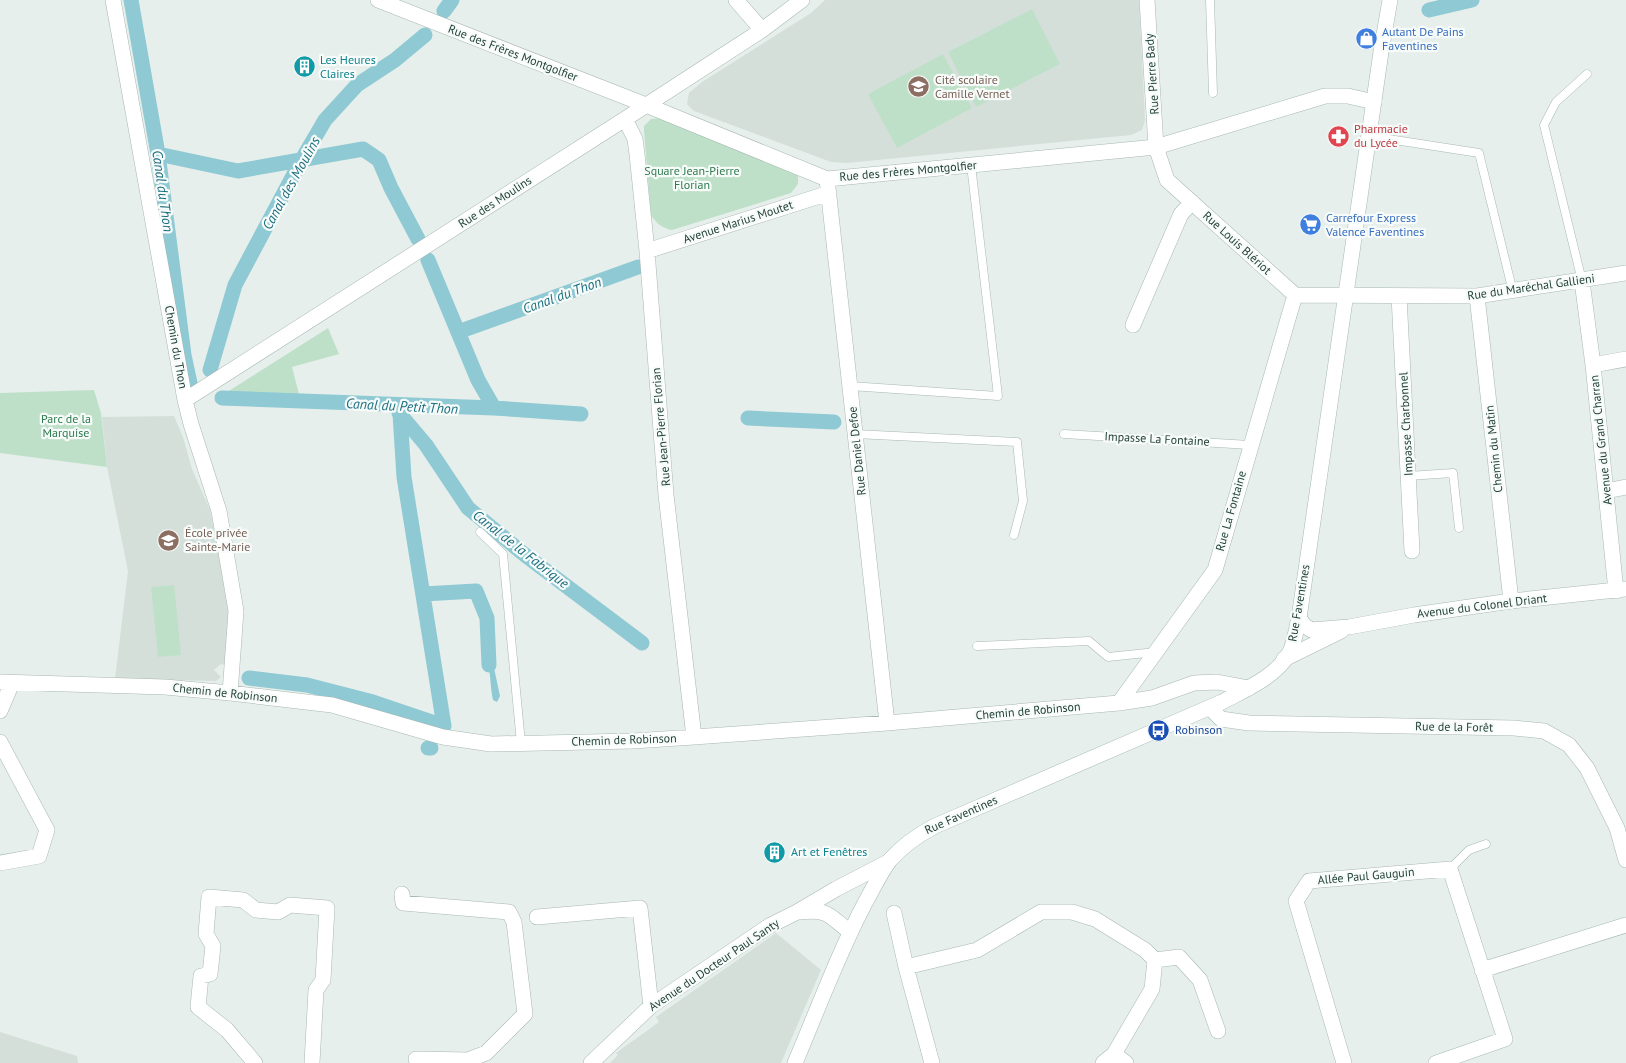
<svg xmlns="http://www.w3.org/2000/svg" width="1626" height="1063" viewBox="0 0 1626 1063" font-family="'PT Sans',sans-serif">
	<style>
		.built { fill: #d4dfda }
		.green { fill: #bfe0c8 }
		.water { fill: #8ec9d4 }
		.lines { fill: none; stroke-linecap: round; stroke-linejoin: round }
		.canal { stroke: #8ec9d4; stroke-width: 15 }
		.service-casing { stroke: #a8b8b2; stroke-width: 9 }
		.minor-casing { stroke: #a8b8b2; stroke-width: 16 }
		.tertiary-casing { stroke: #a8b8b2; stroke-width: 16 }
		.secondary-casing { stroke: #a4bbb3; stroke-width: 16 }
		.service { stroke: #fff; stroke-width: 8 }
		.minor { stroke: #fff; stroke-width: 15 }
		.tertiary { stroke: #fff; stroke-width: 15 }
		.secondary { stroke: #fff; stroke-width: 15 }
		.labels { text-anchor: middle; stroke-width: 4.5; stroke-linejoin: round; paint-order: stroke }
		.shop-label { font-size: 12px; fill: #366cbe; stroke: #f7fbf9; text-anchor: start }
		.street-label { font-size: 12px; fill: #24423a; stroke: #f7fbf9 }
		.culture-label { font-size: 12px; fill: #0d838f; stroke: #f7fbf9; text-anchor: start }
		.education-label { font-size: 12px; fill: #785e54; stroke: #f7fbf9; text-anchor: start }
		.health-label { font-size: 12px; fill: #be3a42; stroke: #f7fbf9; text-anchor: start }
		.park-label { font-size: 12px; fill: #2d7a4b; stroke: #f7fbf9 }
		.transit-label { font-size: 12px; fill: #164399; stroke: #f7fbf9; text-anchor: start }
		.water-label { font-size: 14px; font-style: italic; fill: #1c6f80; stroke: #f7fbf9 }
	</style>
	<rect width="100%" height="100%" fill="#e6efeb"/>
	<path class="built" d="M825 0H1139L1145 120 1142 130 1131 135 847 163 831 162 694 111 687 104 689 93 702 82 811 13Z
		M174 416 183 437 192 469 210 510 228 595 230 612 226 666 221 664 214 670 221 677 216 681 115 679 128 571 107 467 102 417Z
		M776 933 821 970 781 1063H610L618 1055 616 1053 659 1022 656 1017Z
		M0 1032 77 1056 78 1063H0Z"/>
	<path class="green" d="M1032 9 1060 64 976 107 948 52Z
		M943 54 972 108 897 148 868 94Z
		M659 118 795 172 798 176V184L791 193 672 230C662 228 657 224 651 215L644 131V126L651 119Z
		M328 328 339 354 292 367 300 398 224 394Z
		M94 390 101 413 107 467 0 453V393Z
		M174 585 181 655 158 657 151 587Z"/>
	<path class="water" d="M488 663 494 668 500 696 497 702 493 700C490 687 491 676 488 663Z"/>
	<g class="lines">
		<path class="canal" d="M131 0 158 154 184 355 190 383
			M1429 10 1472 0
			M444 11 452 0
			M158 154 238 171 363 149 379 160 391 188 418 239
			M428 260 478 380 494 408
			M458 332 638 267
			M210 370 235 285 301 161 325 120 357 85 395 60 425 35
			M222 398 494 408 581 414
			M399 413 426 445 468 508 525 555 642 643
			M748 418 834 422
			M423 594 476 591 487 618 489 665
			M249 678 307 685 373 702 444 726 404 477 400 414
			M428 748H431"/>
		<defs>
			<path id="service" d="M1210 0 1213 93
				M1369 136 1479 153 1513 292
				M1582 281 1544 125 1556 102 1587 74
				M850 386 998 396 971 165
				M855 434 1017 442 1023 501 1014 535
				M1064 434 1250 445
				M1408 476 1453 473 1459 528
				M480 532 503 554 521 743
				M977 646 1089 641 1108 657 1156 652
				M1450 869 1469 850 1486 844"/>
			<path id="minor" d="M113 0 185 400 191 424 219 511 236 611 230 693
				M736 0 762 30
				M1147 0 1156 147 1167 180 1295 295 1477 296 1626 273
				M625 119 635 139 637 154 647 251 666 495 694 737
				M827 179 887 723
				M647 251 829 193
				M1582 281 1593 365 1616 591
				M1399 296 1412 551
				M1477 296 1511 601
				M1133 325 1181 214 1192 202
				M1593 365 1626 359
				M185 400 625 119 762 30 802 0
				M1606 491 1626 487
				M0 682 165 687 230 693 332 705 443 737 491 744 633 741 694 737 887 723 1119 703 1152 698 1194 683 1217 682 1249 688
				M1119 703 1215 570 1295 295
				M0 711 12 683
				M0 742 47 830 39 856 0 863
				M402 894 403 903 509 912 514 922 525 1014 486 1053 468 1060V1063
				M799 912C829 909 828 915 850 932
				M894 913 906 967 932 1063
				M537 917 640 908 651 1006
				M1155 960 1179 957 1200 980 1218 1031
				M906 967 977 950 1041 912H1072L1095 919 1145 950 1155 960 1152 989 1114 1054 1103 1063
				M1482 970 1626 925
				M1114 1054 1126 1063
				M416 1059 468 1060
				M255 1063 227 1030 198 1007 201 976 210 974 213 946 206 934 209 897 243 900 256 910 278 912 290 905 327 908 323 980 316 990 312 1063
				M591 1063 651 1006 769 926 797 912 836 889 888 862
				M1344 1063 1296 901 1309 881 1450 869 1505 1039 1436 1063"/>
			<path id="tertiary" d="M378 0 646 105 827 179 1156 147 1325 96H1348L1374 102
				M1299 618 1304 625 1311 630 1349 627 1414 615 1511 601 1626 589
				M1284 659 1341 631
				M1210 708 1221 719 1249 723 1514 728 1544 731 1569 745 1587 768 1617 828 1626 860"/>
			<path id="secondary" d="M795 1063C818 1009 838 954 865 903 873 889 880 873 890 860 903 845 918 835 935 826L1222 702C1246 689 1276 677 1290 652 1295 641 1296 629 1299 618L1381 52 1390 0"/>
		</defs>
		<use href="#service" class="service-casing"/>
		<use href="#minor" class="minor-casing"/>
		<use href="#tertiary" class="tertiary-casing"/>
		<use href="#secondary" class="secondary-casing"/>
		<use href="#service" class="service"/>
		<use href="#minor" class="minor"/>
		<use href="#tertiary" class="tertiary"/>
		<use href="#secondary" class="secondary"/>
	</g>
	<defs>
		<symbol id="shop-disc" viewBox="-11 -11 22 22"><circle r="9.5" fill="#3f7fe0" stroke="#f7fbf9"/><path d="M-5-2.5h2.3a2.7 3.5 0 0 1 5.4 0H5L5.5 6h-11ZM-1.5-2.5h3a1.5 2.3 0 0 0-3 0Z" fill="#fff"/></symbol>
		<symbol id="building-disc" viewBox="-11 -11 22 22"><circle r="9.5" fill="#0f9aa8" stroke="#f7fbf9"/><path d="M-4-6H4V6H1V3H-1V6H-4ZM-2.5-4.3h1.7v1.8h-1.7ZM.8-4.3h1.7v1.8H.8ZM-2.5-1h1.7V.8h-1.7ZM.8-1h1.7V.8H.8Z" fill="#fff"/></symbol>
		<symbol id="school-disc" viewBox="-11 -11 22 22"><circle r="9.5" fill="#8d6e63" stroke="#f7fbf9"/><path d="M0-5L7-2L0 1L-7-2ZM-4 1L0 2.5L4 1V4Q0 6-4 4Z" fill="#fff"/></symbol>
		<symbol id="pharmacy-disc" viewBox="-11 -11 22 22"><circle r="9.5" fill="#e0444e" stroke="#f7fbf9"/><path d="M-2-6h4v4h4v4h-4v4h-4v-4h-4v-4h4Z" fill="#fff"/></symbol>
		<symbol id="supermarket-disc" viewBox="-11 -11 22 22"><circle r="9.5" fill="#3f7fe0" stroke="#f7fbf9"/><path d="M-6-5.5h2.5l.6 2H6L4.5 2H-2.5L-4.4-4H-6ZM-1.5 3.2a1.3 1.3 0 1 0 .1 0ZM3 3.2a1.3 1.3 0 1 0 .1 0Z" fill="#fff"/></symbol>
		<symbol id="bus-disc" viewBox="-11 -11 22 22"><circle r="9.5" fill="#1a4fb4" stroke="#f7fbf9"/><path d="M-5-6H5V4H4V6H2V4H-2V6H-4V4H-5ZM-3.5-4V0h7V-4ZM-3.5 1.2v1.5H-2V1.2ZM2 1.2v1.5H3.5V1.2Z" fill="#fff"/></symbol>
	</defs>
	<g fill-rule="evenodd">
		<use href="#shop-disc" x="1354" y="26" width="25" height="25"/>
		<use href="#building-disc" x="292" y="54" width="25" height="25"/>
		<use href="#school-disc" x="906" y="74" width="25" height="25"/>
		<use href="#pharmacy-disc" x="1326" y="124" width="25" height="25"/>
		<use href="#supermarket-disc" x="1298" y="212" width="25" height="25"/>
		<use href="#school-disc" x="156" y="528" width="25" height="25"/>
		<use href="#bus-disc" x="1146" y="718" width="25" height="25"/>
		<use href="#building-disc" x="762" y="840" width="25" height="25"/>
	</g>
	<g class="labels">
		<g class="shop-label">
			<text x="1382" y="36">Autant De Pains<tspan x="1382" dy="14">Faventines</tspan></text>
			<text x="1326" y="222">Carrefour Express<tspan x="1326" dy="14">Valence Faventines</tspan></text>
		</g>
		<g class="street-label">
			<text transform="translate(513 53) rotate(21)" y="4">Rue des Frères Montgolfier</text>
			<text transform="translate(1152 74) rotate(-94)" y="4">Rue Pierre Bady</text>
			<text transform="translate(908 171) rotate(-5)" y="4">Rue des Frères Montgolfier</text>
			<text transform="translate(495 202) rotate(-33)" y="4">Rue des Moulins</text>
			<text transform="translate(738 222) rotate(-18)" y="4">Avenue Marius Moutet</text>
			<text transform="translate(1237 243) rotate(42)" y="4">Rue Louis Blériot</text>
			<text transform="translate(1531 287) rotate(-8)" y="4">Rue du Maréchal Gallieni</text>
			<text transform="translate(176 347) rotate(80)" y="4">Chemin du Thon</text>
			<text transform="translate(1406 424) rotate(-93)" y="4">Impasse Charbonnel</text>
			<text transform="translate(661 427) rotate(-95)" y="4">Rue Jean-Pierre Florian</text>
			<text transform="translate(1157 439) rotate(3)" y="4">Impasse La Fontaine</text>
			<text transform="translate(1601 440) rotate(-96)" y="4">Avenue du Grand Charran</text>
			<text transform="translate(1494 449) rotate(-96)" y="4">Chemin du Matin</text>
			<text transform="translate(857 451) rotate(-96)" y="4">Rue Daniel Defoe</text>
			<text transform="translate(1231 511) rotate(-74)" y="4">Rue La Fontaine</text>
			<text transform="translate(1299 603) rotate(-80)" y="4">Rue Faventines</text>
			<text transform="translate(1482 606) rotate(-7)" y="4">Avenue du Colonel Driant</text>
			<text transform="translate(225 693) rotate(6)" y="4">Chemin de Robinson</text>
			<text transform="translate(1028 711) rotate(-5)" y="4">Chemin de Robinson</text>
			<text transform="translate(1454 727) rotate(1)" y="4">Rue de la Forêt</text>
			<text transform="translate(624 740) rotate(-2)" y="4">Chemin de Robinson</text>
			<text transform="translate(961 815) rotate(-24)" y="4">Rue Faventines</text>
			<text transform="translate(1366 876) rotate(-5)" y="4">Allée Paul Gauguin</text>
			<text transform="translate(714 965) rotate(-34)" y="4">Avenue du Docteur Paul Santy</text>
		</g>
		<g class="culture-label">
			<text x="320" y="64">Les Heures<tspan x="320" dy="14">Claires</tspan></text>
			<text x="791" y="856">Art et Fenêtres</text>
		</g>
		<g class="education-label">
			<text x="935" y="84">Cité scolaire<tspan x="935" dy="14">Camille Vernet</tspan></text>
			<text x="185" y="537">École privée<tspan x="185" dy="14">Sainte-Marie</tspan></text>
		</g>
		<g class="health-label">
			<text x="1354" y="133">Pharmacie<tspan x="1354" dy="14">du Lycée</tspan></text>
		</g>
		<g class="park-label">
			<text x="692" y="175">Square Jean-Pierre<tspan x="692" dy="14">Florian</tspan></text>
			<text x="66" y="423">Parc de la<tspan x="66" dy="14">Marquise</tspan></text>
		</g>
		<g class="transit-label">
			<text x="1175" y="734">Robinson</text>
		</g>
		<g class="water-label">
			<text transform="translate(291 183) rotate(-61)" y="5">Canal des Moulins</text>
			<text transform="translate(163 191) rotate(82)" y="5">Canal du Thon</text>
			<text transform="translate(562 295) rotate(-20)" y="5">Canal du Thon</text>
			<text transform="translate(402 406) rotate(3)" y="5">Canal du Petit Thon</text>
			<text transform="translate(521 549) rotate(38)" y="5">Canal de la Fabrique</text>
		</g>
	</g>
</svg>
